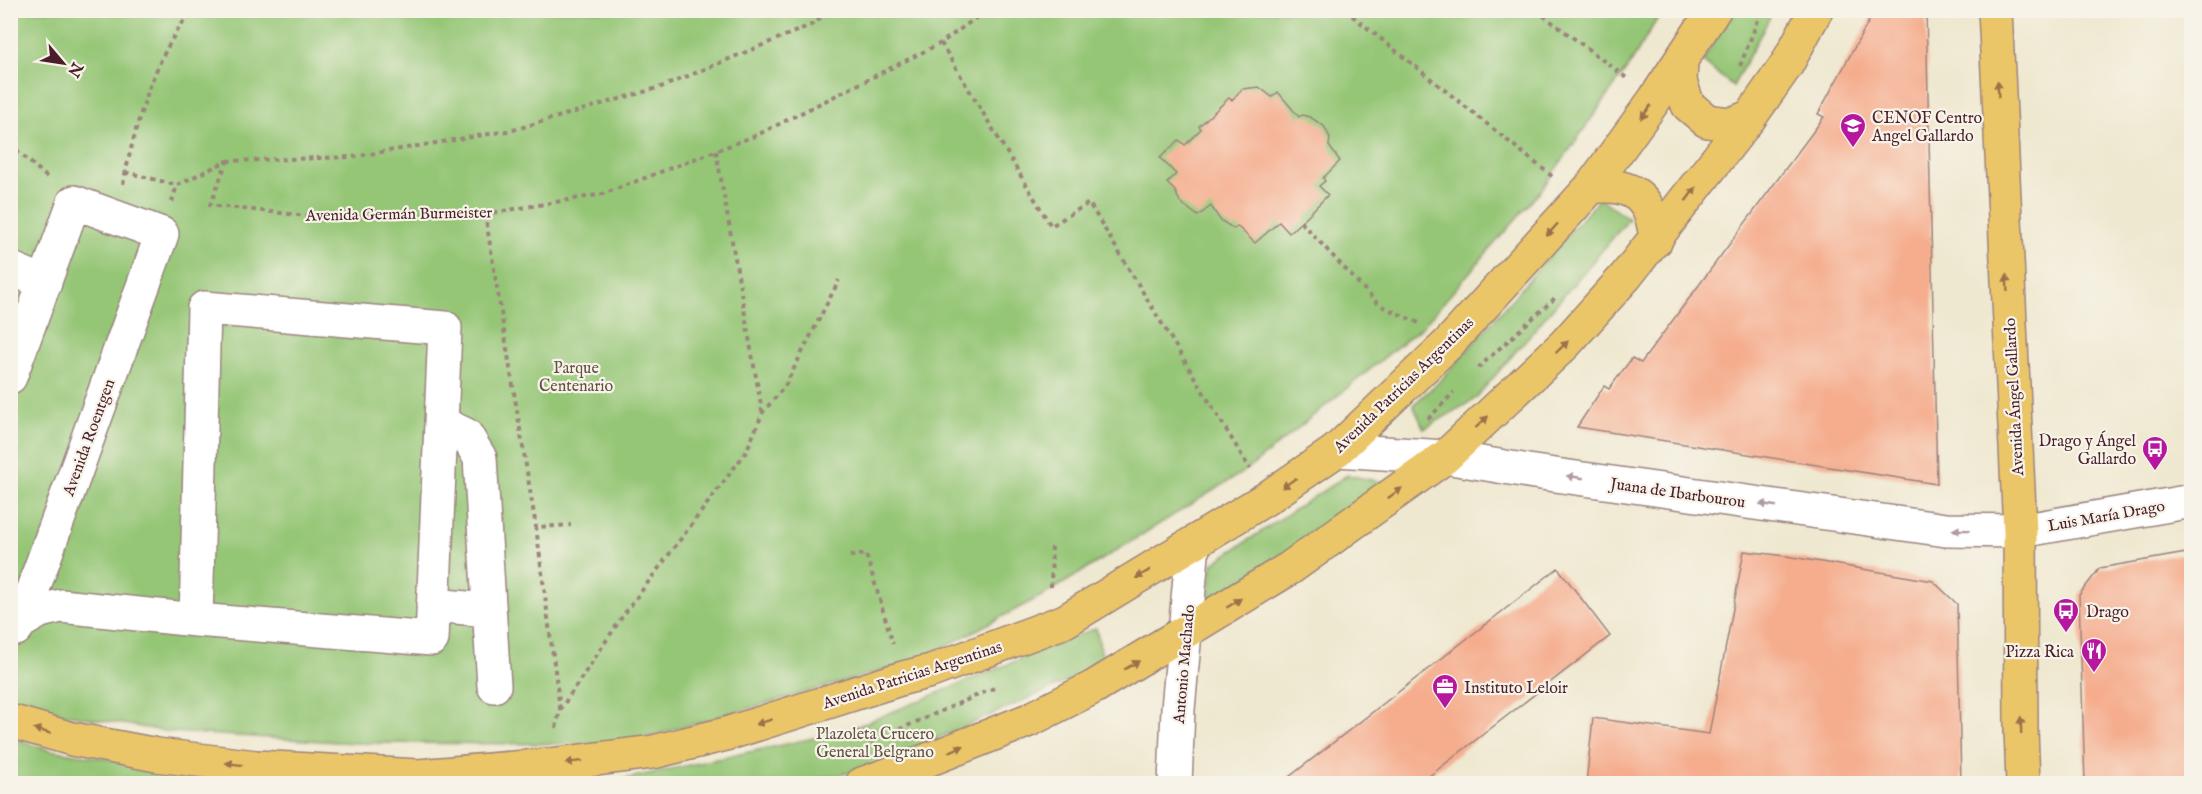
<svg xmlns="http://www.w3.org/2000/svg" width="2202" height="794" viewBox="0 0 2202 794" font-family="'IM FELL English',serif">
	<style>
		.green { fill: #95c676; stroke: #707250; stroke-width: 1.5 }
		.building { fill: #f5ad8e }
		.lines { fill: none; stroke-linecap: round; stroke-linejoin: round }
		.minor-casing { stroke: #9c847e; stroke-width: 36 }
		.major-casing { stroke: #9c847e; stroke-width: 36 }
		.path { stroke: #9c847e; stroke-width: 4; stroke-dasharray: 4.5 4.5; stroke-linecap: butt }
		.minor { stroke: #fff; stroke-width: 33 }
		.major { stroke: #ebc669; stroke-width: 33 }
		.oneway { fill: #9a724a }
		.oneway2 { fill: #ae9aa0 }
		.labels { text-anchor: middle; stroke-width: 4.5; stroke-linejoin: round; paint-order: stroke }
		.poi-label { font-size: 16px; fill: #4a1f2b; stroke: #f7f3e8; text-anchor: start }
		.street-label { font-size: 16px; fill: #4a1f2b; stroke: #f7f3e8 }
		.park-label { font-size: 16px; fill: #605142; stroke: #f7f3e8 }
	</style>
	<rect width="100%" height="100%" fill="#f7f3e8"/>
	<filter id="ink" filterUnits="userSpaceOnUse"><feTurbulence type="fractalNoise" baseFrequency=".0167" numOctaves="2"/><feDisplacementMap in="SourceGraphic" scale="12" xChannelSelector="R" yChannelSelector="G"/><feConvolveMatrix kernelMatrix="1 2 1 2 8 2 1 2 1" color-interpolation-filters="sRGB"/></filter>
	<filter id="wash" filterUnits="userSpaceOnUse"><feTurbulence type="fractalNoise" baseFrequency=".008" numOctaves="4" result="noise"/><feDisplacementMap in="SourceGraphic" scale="24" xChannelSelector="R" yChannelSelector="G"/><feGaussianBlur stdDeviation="1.35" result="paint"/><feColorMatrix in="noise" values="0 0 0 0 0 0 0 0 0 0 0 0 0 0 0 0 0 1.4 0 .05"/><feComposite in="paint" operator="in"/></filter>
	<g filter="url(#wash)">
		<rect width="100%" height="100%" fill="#efe8d0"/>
		<path class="green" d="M10 11H1662L1632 61 1541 190 1424 325 1248 469 1051 591 919 660 623 744 356 743 170 732 42 710 11 699Z
			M1729 11H1773L1733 86 1703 62Z
			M1600 198 1629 219 1475 399 1424 429 1413 405 1442 379Z
			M1347 475 1387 483 1208 618 1212 564Z
			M1096 628 1104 665 870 768 800 783 602 784 846 731Z
			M11 738 49 750 269 783 21 784 11 781Z"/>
		<g id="blocks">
			<path class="building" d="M1875 10H1926L1937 484 1577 427 1604 386 1609 389 1632 358 1641 363 1824 117 1818 114Z
				M1259 87 1272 97 1278 92 1299 117 1302 115 1310 117 1324 126 1330 138 1329 146 1340 161 1323 178 1325 181 1319 186 1328 195 1301 222 1289 233 1279 222 1255 243 1237 226 1234 229 1220 220 1211 206 1198 216 1180 202 1175 191 1167 183 1176 174 1160 158 1179 140 1185 145 1201 129 1199 126 1229 98 1232 100 1242 89Z
				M1744 551 1786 556 1933 581 1957 604 1961 784H1586L1593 718 1709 734Z
				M2192 552V784H2085L2079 595 2100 568Z
				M1558 568 1610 636 1419 784H1280Z"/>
		</g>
	</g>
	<g filter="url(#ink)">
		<use href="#blocks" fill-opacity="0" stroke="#9c847e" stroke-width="1.5"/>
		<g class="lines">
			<defs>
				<path id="minor" d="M10 268 45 283
					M10 377 74 202 162 234 21 622 16 629
					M441 423 466 435 480 458 494 686
					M1337 450 1445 457 1534 472 1946 530 2020 531 2192 501
					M433 605 489 610
					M21 622 40 611 61 606 196 620 432 639 445 328 204 308 196 620
					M1175 784 1178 709 1193 544"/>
				<path id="major" d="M1995 10 2020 531 2021 729 2023 784
					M1681 63 1680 82 1688 105 1707 121 1731 124 1750 117
					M1591 187C1634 182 1652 198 1656 240
					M10 721 72 739 157 755 256 767 418 776 549 765 653 752 726 734 903 678 931 671 1065 621 1267 498 1337 450 1449 343 1591 187 1655 99 1714 10
					M862 784 915 765 1029 720 1094 687 1290 568 1445 457 1565 344 1626 276 1750 117 1787 64 1816 10"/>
			</defs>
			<use href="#minor" class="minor-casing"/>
			<use href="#major" class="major-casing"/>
			<path class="path" d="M1345 10 1553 177
				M1536 10 1628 79
				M941 43 1051 226 1089 203 1250 469
				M1740 66 1762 10
				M10 144 50 180
				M716 151 762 411
				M227 161 352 157 513 130 664 86 811 25 833 10
				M125 172 177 185
				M123 184C134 131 155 49 194 10
				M172 202 177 185 227 161 210 205 315 217 485 214 603 194 757 135 941 43 987 10
				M485 214 536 527
				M1301 222 1379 305 1419 323
				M1478 368 1555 298
				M1428 419 1454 392
				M850 556 866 554 893 644
				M1051 587 1052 547
				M560 709 536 527 571 525
				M556 728 560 710 622 617 746 452 763 412 785 386 839 280
				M855 730 871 742 873 741
				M891 733 994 688"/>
			<use href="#minor" class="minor"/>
			<use href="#major" class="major"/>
		</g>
		<defs><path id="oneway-solid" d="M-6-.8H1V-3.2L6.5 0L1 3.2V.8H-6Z" transform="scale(1.5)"/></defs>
		<g class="oneway">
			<use href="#oneway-solid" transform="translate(1998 89) rotate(-93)"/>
			<use href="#oneway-solid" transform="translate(1646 112) rotate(126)"/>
			<use href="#oneway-solid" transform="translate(1691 194) rotate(-53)"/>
			<use href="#oneway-solid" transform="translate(1552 230) rotate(132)"/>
			<use href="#oneway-solid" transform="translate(2007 283) rotate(-93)"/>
			<use href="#oneway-solid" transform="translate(1562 347) rotate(-44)"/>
			<use href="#oneway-solid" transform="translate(1482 422) rotate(-43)"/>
			<use href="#oneway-solid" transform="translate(1289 483) rotate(145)"/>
			<use href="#oneway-solid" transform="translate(1395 493) rotate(-36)"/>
			<use href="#oneway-solid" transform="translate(1143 574) rotate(149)"/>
			<use href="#oneway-solid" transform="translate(1234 603) rotate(-32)"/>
			<use href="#oneway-solid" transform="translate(1132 665) rotate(-30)"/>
			<use href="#oneway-solid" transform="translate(764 722) rotate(162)"/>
			<use href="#oneway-solid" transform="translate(2021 725) rotate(-91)"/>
			<use href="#oneway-solid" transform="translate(42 731) rotate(-164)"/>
			<use href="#oneway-solid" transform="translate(956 749) rotate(-22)"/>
			<use href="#oneway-solid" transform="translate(574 762) rotate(173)"/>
			<use href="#oneway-solid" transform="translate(234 764) rotate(-173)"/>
		</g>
		<g class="oneway2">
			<use href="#oneway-solid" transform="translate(1575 477) rotate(-172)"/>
			<use href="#oneway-solid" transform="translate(1768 505) rotate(-172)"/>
			<use href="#oneway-solid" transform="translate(1961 530) rotate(-179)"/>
		</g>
	</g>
	<defs>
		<symbol id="school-pin" viewBox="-11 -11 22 30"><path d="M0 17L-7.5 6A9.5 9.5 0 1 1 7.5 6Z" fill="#b5179e" stroke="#f7f3e8"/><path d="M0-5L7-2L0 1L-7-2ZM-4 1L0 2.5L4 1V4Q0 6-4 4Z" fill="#fff"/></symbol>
		<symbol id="bus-pin" viewBox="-11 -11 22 30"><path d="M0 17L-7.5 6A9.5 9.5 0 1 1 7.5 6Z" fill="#b5179e" stroke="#f7f3e8"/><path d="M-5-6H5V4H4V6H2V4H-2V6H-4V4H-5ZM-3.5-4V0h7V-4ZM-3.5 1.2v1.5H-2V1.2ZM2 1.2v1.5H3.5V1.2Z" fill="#fff"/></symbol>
		<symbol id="restaurant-pin" viewBox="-11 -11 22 30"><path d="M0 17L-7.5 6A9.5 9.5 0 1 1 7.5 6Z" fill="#b5179e" stroke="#f7f3e8"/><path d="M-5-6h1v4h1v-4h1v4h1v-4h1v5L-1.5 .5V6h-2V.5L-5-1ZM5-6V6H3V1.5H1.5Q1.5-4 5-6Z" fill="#fff"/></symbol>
		<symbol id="office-pin" viewBox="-11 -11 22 30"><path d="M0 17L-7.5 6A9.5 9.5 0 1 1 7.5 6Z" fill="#b5179e" stroke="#f7f3e8"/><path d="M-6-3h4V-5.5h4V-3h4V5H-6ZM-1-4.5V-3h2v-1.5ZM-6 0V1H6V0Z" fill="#fff"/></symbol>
	</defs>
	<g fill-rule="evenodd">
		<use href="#school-pin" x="1838" y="111" width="30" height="40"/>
		<use href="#bus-pin" x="2140" y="434" width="30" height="40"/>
		<use href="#bus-pin" x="2051" y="596" width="30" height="40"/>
		<use href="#restaurant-pin" x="2079" y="636" width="30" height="40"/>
		<use href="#office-pin" x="1430" y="672" width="30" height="40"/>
	</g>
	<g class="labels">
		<g class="poi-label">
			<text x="1872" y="123">CENOF Centro<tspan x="1872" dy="18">Angel Gallardo</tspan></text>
			<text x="2136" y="446" text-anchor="end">Drago y Ángel<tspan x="2136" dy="18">Gallardo</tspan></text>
			<text x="2086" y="617">Drago</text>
			<text x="2074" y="657" text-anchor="end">Pizza Rica</text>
			<text x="1464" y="693">Instituto Leloir</text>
		</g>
		<g class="street-label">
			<text transform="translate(399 213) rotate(-1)" y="6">Avenida Germán Burmeister</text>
			<text transform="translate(1403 384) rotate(-44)" y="6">Avenida Patricias Argentinas</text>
			<text transform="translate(2013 397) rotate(-93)" y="6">Avenida Ángel Gallardo</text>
			<text transform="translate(88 437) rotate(-70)" y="6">Avenida Roentgen</text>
			<text transform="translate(1678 492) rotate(8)" y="6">Juana de Ibarbourou</text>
			<text transform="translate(2106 515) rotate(-10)" y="6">Luis María Drago</text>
			<text transform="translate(1183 664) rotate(-85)" y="6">Antonio Machado</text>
			<text transform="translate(912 674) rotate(-18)" y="6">Avenida Patricias Argentinas</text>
		</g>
		<g class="park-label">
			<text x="576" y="373">Parque<tspan x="576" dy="18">Centenario</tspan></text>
			<text x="875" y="739">Plazoleta Crucero<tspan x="875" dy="18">General Belgrano</tspan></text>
		</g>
	</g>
	<rect width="2202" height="794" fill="none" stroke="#f7f3e8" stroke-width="36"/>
	<g transform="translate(63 63) rotate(119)" stroke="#f7f3e8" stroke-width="4.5" paint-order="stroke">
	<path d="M0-4.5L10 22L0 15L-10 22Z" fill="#4a1f2b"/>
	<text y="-9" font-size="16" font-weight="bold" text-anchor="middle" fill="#4a1f2b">N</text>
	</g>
</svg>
